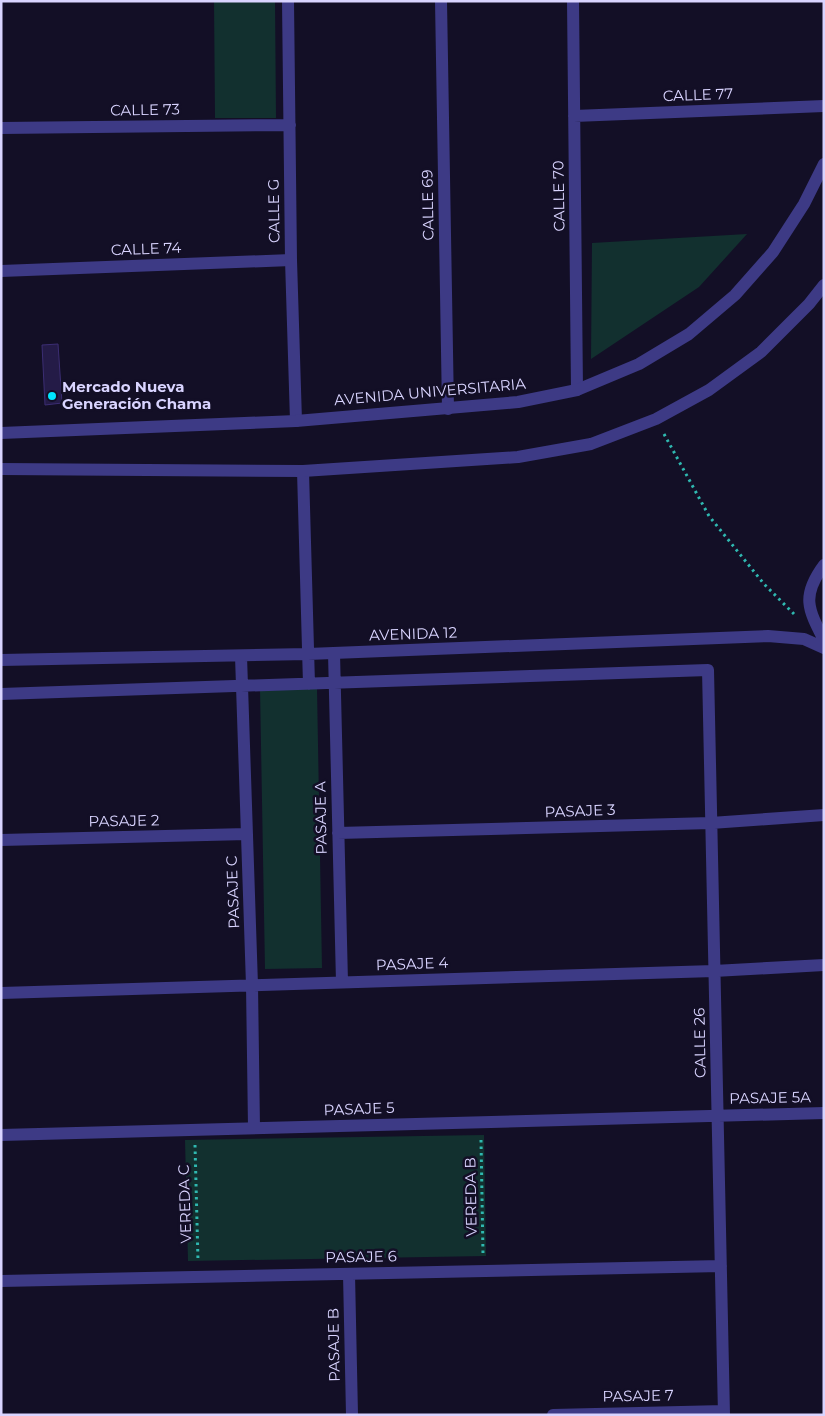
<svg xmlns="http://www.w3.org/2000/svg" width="825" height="1416" viewBox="0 0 825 1416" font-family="Montserrat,sans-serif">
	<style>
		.green { fill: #12302f }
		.building { fill: #241b47; stroke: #3b2d73 }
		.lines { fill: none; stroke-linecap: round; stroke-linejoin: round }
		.path { stroke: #2fb8b0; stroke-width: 3; stroke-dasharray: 2.5 4; stroke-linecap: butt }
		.minor { stroke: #3d3a85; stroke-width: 12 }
		.tertiary { stroke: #3d3a85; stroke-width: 12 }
		.poi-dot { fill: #00e5ff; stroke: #130f26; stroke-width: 2 }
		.labels { text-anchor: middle; stroke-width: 5; stroke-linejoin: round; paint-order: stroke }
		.street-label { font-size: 15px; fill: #d9d4ff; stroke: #130f26 }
		.poi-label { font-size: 15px; font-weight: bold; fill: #d9d4ff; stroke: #130f26; text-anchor: start }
	</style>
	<rect width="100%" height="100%" fill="#130f26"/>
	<path class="green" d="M214 1H275L276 118H215Z
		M747 234 699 287 591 359 592 243Z
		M317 688 322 968 265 969 260 689Z
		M484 1135 486 1256 188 1261 185 1140Z"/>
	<path class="building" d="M58 344 62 403 45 405 42 345Z"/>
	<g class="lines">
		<path class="path" d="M664 434 709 516 764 584 794 614
			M481 1140 483 1254
			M195 1145 198 1261"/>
		<path class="minor" d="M288 1 291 260 296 421
			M441 1 448 409
			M573 1 577 390
			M574 116 824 106
			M1 128 290 125
			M1 271 291 260
			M303 471 309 684
			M824 565C801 596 808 609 824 640
			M334 653 342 982
			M241 656 252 985 254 1128
			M1 660 308 654 768 636 804 639 824 648
			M1 694 708 670 724 1415
			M338 833 711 823 824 815
			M1 840 247 834
			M1 993 714 971 824 965
			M1 1135 824 1113
			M349 1274 352 1415
			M1 1281 721 1266
			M553 1415 724 1411"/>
		<path class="tertiary" d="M1 433 296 421 518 402 577 390 639 364 689 334 735 295 773 252 804 204 824 164
			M1 469 303 471 518 457 591 444 656 419 709 390 761 352 809 304 824 285"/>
	</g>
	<circle class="poi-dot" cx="52" cy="396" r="5"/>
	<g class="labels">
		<g class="street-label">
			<text transform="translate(698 95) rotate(-2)" y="5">CALLE 77</text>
			<text transform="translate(145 110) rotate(-1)" y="5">CALLE 73</text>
			<text transform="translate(559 196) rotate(-91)" y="5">CALLE 70</text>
			<text transform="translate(428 205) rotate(-91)" y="5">CALLE 69</text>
			<text transform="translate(274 211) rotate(-91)" y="5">CALLE G</text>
			<text transform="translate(146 249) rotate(-2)" y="5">CALLE 74</text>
			<text transform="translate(430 392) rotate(-5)" y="5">AVENIDA UNIVERSITARIA</text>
			<text transform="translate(413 634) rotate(-2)" y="5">AVENIDA 12</text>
			<text transform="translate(580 811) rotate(-2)" y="5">PASAJE 3</text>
			<text transform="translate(321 818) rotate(-91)" y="5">PASAJE A</text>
			<text transform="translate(124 821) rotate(-1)" y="5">PASAJE 2</text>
			<text transform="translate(233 892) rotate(-92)" y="5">PASAJE C</text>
			<text transform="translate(412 964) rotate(-2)" y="5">PASAJE 4</text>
			<text transform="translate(700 1043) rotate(-91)" y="5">CALLE 26</text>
			<text transform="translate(770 1098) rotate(-1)" y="5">PASAJE 5A</text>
			<text transform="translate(359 1109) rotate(-2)" y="5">PASAJE 5</text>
			<text transform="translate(471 1197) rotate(-91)" y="5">VEREDA B</text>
			<text transform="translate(185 1204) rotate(-92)" y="5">VEREDA C</text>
			<text transform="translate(361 1257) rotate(-1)" y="5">PASAJE 6</text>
			<text transform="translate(334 1345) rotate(-91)" y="5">PASAJE B</text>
			<text transform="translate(638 1396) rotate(-1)" y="5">PASAJE 7</text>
		</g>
		<g class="poi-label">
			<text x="62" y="392">Mercado Nueva<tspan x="62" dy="17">Generación Chama</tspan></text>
		</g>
	</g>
	<rect width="825" height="1416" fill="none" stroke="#d9d4ff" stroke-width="5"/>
</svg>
